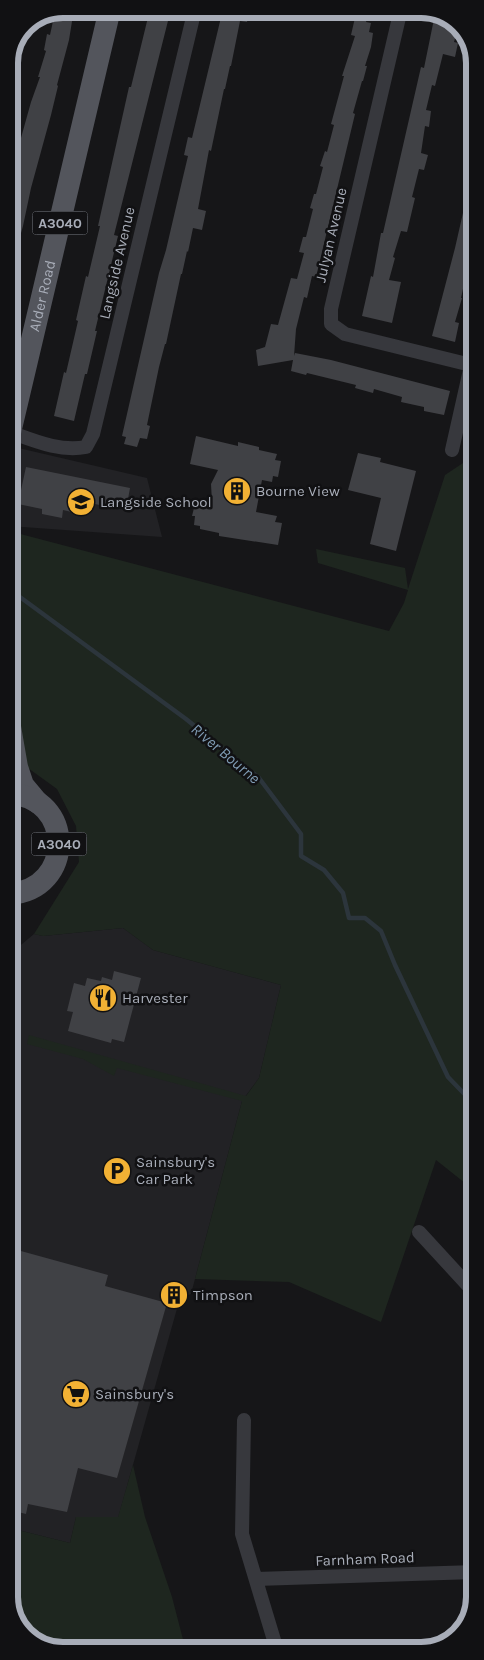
<svg xmlns="http://www.w3.org/2000/svg" width="484" height="1660" viewBox="0 0 484 1660" font-family="Karla,sans-serif">
	<style>
		.built { fill: #222225 }
		.green { fill: #1e261f }
		.lines { fill: none; stroke-linecap: round; stroke-linejoin: round }
		.stream { stroke: #2c353c; stroke-width: 4.5 }
		.building { fill: #404145 }
		.street { stroke: #37383d; stroke-width: 14 }
		.primary { stroke: #53555c; stroke-width: 22 }
		.labels { text-anchor: middle; stroke-width: 5; stroke-linejoin: round; paint-order: stroke }
		.shield { fill: #111113; stroke: #7b7e86; stroke-width: 1 }
		.shield-label { font-size: 14px; font-weight: bold; fill: #a8adb8 }
		.street-label { font-size: 15px; fill: #a8adb8; stroke: #111113 }
		.poi-label { font-size: 15px; fill: #a8adb8; stroke: #111113; text-anchor: start }
		.water-label { font-size: 16px; font-style: italic; fill: #7f9bb3; stroke: #111113 }
		.rim { fill: none; stroke: #a8adb8; stroke-width: 6 }
	</style>
	<rect width="100%" height="100%" fill="#161618"/>
	<path class="built" d="M10 446 147 478 162 537 9 526V453Z
		M123 928 153 950 281 985 259 1078 242 1101 191 1294 180 1298 118 1518 76 1517 70 1543 10 1528 9 955 34 934 43 936Z"/>
	<path class="green" d="M474 418 475 1191 436 1160 381 1322 289 1282 195 1279 242 1101 117 1068 114 1076 83 1059 27 1044 29 1035 246 1096 259 1078 281 985 153 950 123 928 43 936 34 934 79 862 76 826 57 789 28 768 9 772V531L389 631 404 603 408 590 318 563 316 549 405 568 408 589 445 475 463 463Z
		M133 1465 145 1517 172 1597 186 1651H56L27 1638 10 1608V1528L70 1543 76 1517H118Z"/>
	<g class="lines">
		<path class="stream" d="M9 589 186 719 259 778 301 834V856L324 870 343 893 349 918H365L381 931 395 965 448 1077 475 1105"/>
	</g>
	<path class="building" d="M62 9H74L69 40 57 85 58 86 51 115 31 188 23 226 12 265 9 264V181L31 102 40 77H38L46 51 44 50 47 34 50 35 55 12Z
		M150 9H171L114 235 118 236 95 331H97L87 374H85L74 421 54 416 64 372 66 373 78 321 76 320 86 276 88 277 100 226H98L129 87H131Z
		M223 9H250L247 22 240 21 231 66H230L225 89H224L211 151 209 150 198 209 206 211 202 230 193 228 188 252 187 251 182 274H181L166 344H165L159 367 147 425 150 426 147 439 140 438 137 447 124 444 126 437 122 436 159 273 166 250 183 177 188 156 184 155 188 137 192 138Z
		M357 9H370L366 22 371 23 369 32 373 33 371 47 365 66H367L363 81H362L353 113 355 114 316 277 312 276 307 298 304 297 296 329 294 356 295 353 331 360 450 391 444 415 424 411V407L401 402 402 397 374 389 373 393 355 388 356 385 307 373 306 375 291 371 293 360 258 366 256 350 265 347 271 324 278 325 291 278 297 279 304 253 299 252 303 237H306L313 209 310 208 314 194H316L323 167 320 166 325 151 327 152 334 125 331 124 344 76H342L355 36 351 35Z
		M435 14 457 22 459 25 454 42 458 43 455 57 443 54 435 86 432 85 426 110 431 111 429 127 425 126 421 153 428 155 424 170 419 169 412 197 415 198 407 232 401 231 393 257 395 258 389 280 401 282 392 323 362 316 371 276 373 277 381 233H383L421 67 424 68Z
		M470 182 474 183V238L461 298H462L455 322 459 323 455 342 432 336 455 248Z
		M196 436 238 446V442L259 447V450L277 454 275 460 281 461 278 477 273 476 272 482 262 480 256 512 277 516 275 522 282 523 278 545 219 536V533L200 529V526L194 525 195 516H192L195 504 204 505 205 500 212 502 211 484 218 470 190 464Z
		M358 453 381 458 380 462 416 471 396 551 370 544 381 498 348 490Z
		M26 467 130 488 126 510 79 501 76 513 63 510 62 518 42 514V509L18 504Z
		M114 971 141 978 124 1042 112 1039 111 1043 68 1031 73 1012 67 1011 74 983 85 986 87 978 101 981 102 977 112 980Z
		M10 1248 108 1275 105 1286 167 1303 117 1478 78 1468 67 1512 28 1504 26 1514 10 1510V1493L16 1470 10 1468Z"/>
	<g class="lines">
		<path class="street" d="M401 9 331 309V324L345 334 471 365
			M10 432C35 441 60 452 86 447L93 434 195 9
			M452 450 474 352
			M419 1232 475 1293
			M244 1420 242 1534 277 1650
			M256 1579 475 1572"/>
		<g class="primary">
			<path id="s1" d="M9 437 110 9"/>
			<path d="M9 721 17 767 23 785 38 803"/>
			<path d="M9 794C74 795 76 890 9 894"/>
		</g>
	</g>
	<defs>
		<symbol id="building-disc" viewBox="-11 -11 22 22"><circle r="9.5" fill="#f2b134" stroke="#111113"/><path d="M-4-6H4V6H1V3H-1V6H-4ZM-2.5-4.3h1.7v1.8h-1.7ZM.8-4.3h1.7v1.8H.8ZM-2.5-1h1.7V.8h-1.7ZM.8-1h1.7V.8H.8Z" fill="#111"/></symbol>
		<symbol id="school-disc" viewBox="-11 -11 22 22"><circle r="9.5" fill="#f2b134" stroke="#111113"/><path d="M0-5L7-2L0 1L-7-2ZM-4 1L0 2.5L4 1V4Q0 6-4 4Z" fill="#111"/></symbol>
		<symbol id="restaurant-disc" viewBox="-11 -11 22 22"><circle r="9.5" fill="#f2b134" stroke="#111113"/><path d="M-5-6h1v4h1v-4h1v4h1v-4h1v5L-1.5 .5V6h-2V.5L-5-1ZM5-6V6H3V1.5H1.5Q1.5-4 5-6Z" fill="#111"/></symbol>
		<symbol id="parking-disc" viewBox="-11 -11 22 22"><circle r="9.5" fill="#f2b134" stroke="#111113"/><path d="M-3.5-5.5H1a3.5 3.5 0 0 1 0 7H-1V5.5H-3.5ZM-1-3.4V-.6H.8a1.4 1.4 0 0 0 0-2.8Z" fill="#111"/></symbol>
		<symbol id="supermarket-disc" viewBox="-11 -11 22 22"><circle r="9.5" fill="#f2b134" stroke="#111113"/><path d="M-6-5.5h2.5l.6 2H6L4.5 2H-2.5L-4.4-4H-6ZM-1.5 3.2a1.3 1.3 0 1 0 .1 0ZM3 3.2a1.3 1.3 0 1 0 .1 0Z" fill="#111"/></symbol>
	</defs>
	<g fill-rule="evenodd">
		<use href="#building-disc" x="221" y="475" width="32" height="32"/>
		<use href="#school-disc" x="65" y="486" width="32" height="32"/>
		<use href="#restaurant-disc" x="87" y="982" width="32" height="32"/>
		<use href="#parking-disc" x="101" y="1155" width="32" height="32"/>
		<use href="#building-disc" x="158" y="1279" width="32" height="32"/>
		<use href="#supermarket-disc" x="60" y="1378" width="32" height="32"/>
	</g>
	<g class="labels">
		<g class="shield">
			<rect x="32.5" y="211.5" width="55" height="23" rx="4"/>
			<rect x="31.5" y="832.5" width="55" height="23" rx="4"/>
		</g>
		<g class="shield-label">
			<text x="60" y="228">A3040</text>
			<text x="59" y="849">A3040</text>
		</g>
		<g class="street-label">
			<text transform="translate(331 235) rotate(-77)" y="5">Julyan Avenue</text>
			<text transform="translate(117 263) rotate(-77)" y="5">Langside Avenue</text>
			<text dy="5" stroke="none"><textPath href="#s1" startOffset="145">Alder Road</textPath></text>
			<text transform="translate(365 1559) rotate(-2)" y="5">Farnham Road</text>
		</g>
		<g class="poi-label">
			<text x="256" y="496">Bourne View</text>
			<text x="100" y="507">Langside School</text>
			<text x="122" y="1003">Harvester</text>
			<text x="136" y="1167">Sainsbury's<tspan x="136" dy="17">Car Park</tspan></text>
			<text x="193" y="1300">Timpson</text>
			<text x="95" y="1399">Sainsbury's</text>
		</g>
		<g class="water-label">
			<text transform="translate(226 753) rotate(40)" y="6">River Bourne</text>
		</g>
	</g>
	<path d="M0 0H484V1660H0ZM63 18H421A45 45 0 0 1 466 63V1597A45 45 0 0 1 421 1642H63A45 45 0 0 1 18 1597V63A45 45 0 0 1 63 18Z" fill="#111113" fill-rule="evenodd"/>
	<path class="rim" d="M63 18H421A45 45 0 0 1 466 63V1597A45 45 0 0 1 421 1642H63A45 45 0 0 1 18 1597V63A45 45 0 0 1 63 18Z"/>
</svg>
